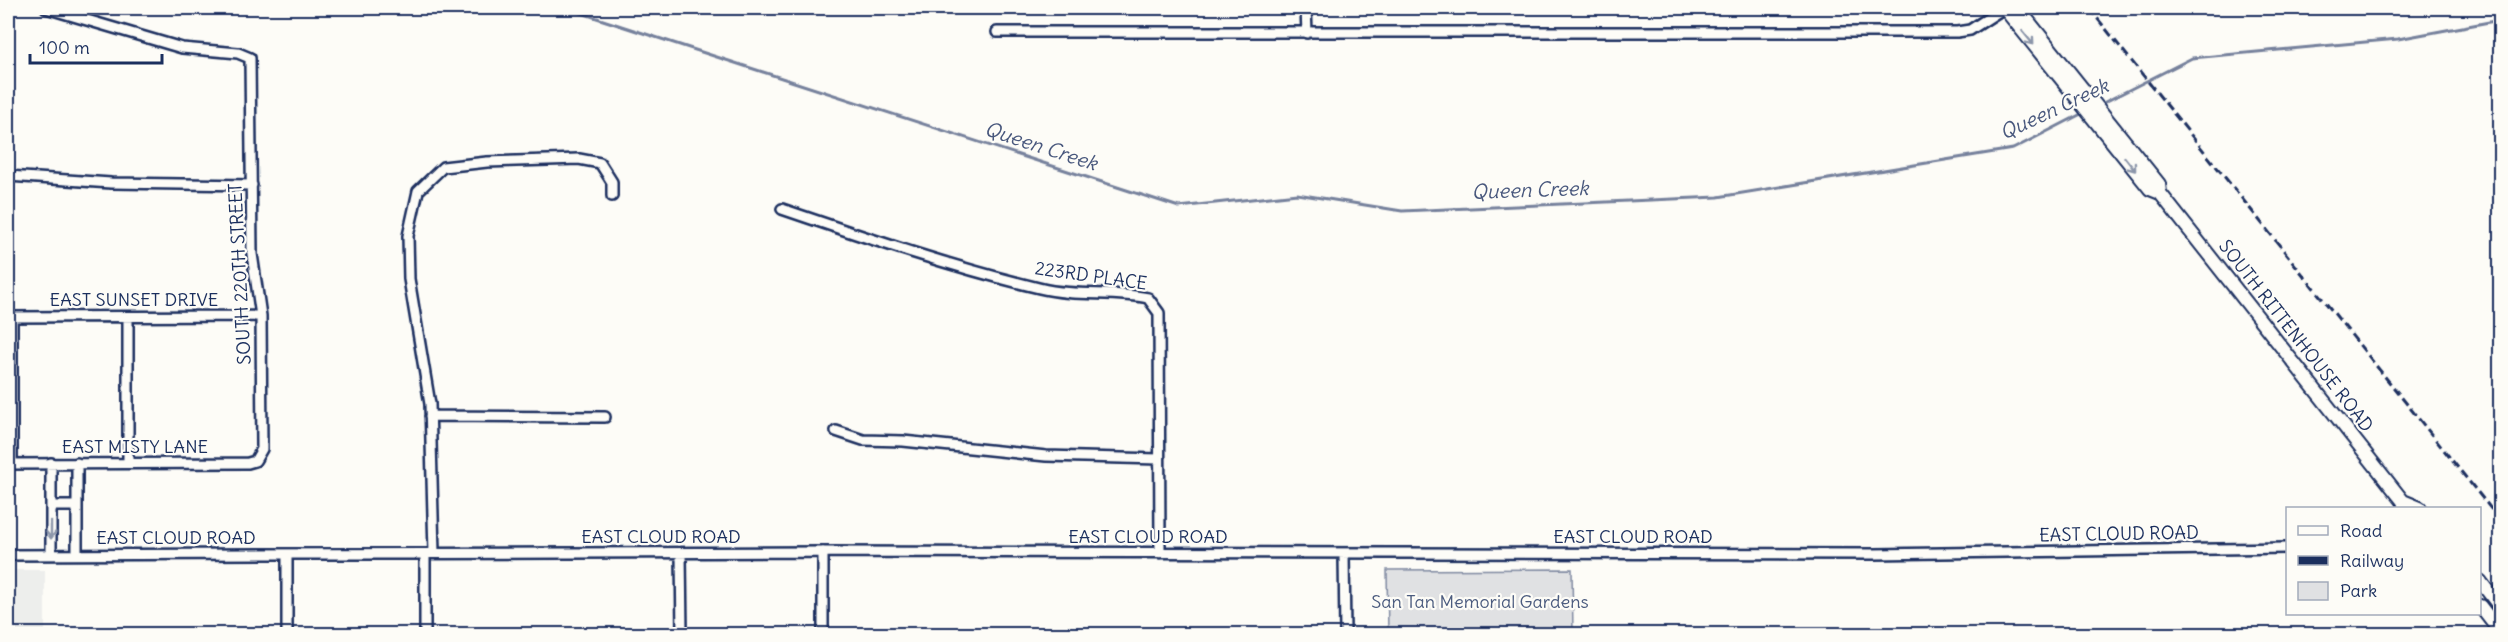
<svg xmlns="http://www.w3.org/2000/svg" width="2508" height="642" viewBox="0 0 2508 642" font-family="Delius,sans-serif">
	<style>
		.built { fill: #edeeec }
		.green { fill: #e0e1e3; stroke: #7e88a0; stroke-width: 1.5 }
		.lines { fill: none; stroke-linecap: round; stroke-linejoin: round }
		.stream { stroke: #76819c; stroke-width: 3 }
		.minor-casing { stroke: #1b2f5e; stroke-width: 14 }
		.major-casing { stroke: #1b2f5e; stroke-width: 16 }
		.minor { stroke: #fdfcf7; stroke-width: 9 }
		.major { stroke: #fdfcf7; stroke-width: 12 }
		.rail { stroke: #1b2f5e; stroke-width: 3; stroke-dasharray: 9 4.5; stroke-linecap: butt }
		.oneway { stroke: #8c96aa }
		.labels { text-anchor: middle; stroke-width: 4.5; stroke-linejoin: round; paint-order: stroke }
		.street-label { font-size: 18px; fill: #1b2f5e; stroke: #fdfcf7 }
		.park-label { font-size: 18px; fill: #4c5c7f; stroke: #fdfcf7 }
		.water-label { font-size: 20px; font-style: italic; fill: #49587d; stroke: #fdfcf7 }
	</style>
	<rect width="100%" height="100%" fill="#fdfcf7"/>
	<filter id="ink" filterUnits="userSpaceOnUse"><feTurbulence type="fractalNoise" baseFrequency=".0167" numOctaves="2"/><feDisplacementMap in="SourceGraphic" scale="12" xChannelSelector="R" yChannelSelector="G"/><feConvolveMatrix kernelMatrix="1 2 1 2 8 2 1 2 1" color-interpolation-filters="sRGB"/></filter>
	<g filter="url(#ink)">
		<path class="built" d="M8 570H45V634H8Z"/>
		<path class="green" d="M1572 569 1573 634H1388L1387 570Z"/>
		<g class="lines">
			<path class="stream" d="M566 8 1179 207 1297 194 1402 211 1718 197 2013 149 2085 112
				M2099 105 2192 58 2398 39 2500 20"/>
			<defs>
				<path id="minor" d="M1306 8 1307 33
					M997 32H1957L1970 30 2004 8
					M8 176 111 183 252 185
					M782 209C867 238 952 267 1039 288 1075 297 1112 291 1148 298L1159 313 1160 553
					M8 317 261 316
					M12 317V464
					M128 317V463
					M430 416 605 417
					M836 431 863 440 903 441 1046 456 1159 459
					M77 463V554
					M8 464 248 463 255 461 262 449 261 316 252 254 250 58 238 53 182 48 46 8
					M51 506H77
					M434 553 430 404 409 279 408 236 418 191 443 167 487 162 579 159 600 163 612 182V196
					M51 554V463
					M287 554V634
					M425 554V634
					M681 554 682 634
					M1344 554 1345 634
					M8 555 823 552 1875 554 2288 548
					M823 634V552"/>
				<path id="major" d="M2004 8 2150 189 2160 193 2403 501 2405 508
					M2018 8 2159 184 2160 193
					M2403 501 2420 508
					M2480 581 2500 607
					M2480 606 2500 632"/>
			</defs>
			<use href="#minor" class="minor-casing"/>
			<use href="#major" class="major-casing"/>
			<use href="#minor" class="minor"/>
			<use href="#major" class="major"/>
			<path class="rail" d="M2089 8 2500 520"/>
		</g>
		<defs><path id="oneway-shaft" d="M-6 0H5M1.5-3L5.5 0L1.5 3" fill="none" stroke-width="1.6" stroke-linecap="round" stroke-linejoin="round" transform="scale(1.5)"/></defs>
		<g class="oneway">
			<use href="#oneway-shaft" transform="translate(2028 38) rotate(51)"/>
			<use href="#oneway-shaft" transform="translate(2130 164) rotate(52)"/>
			<use href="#oneway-shaft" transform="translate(51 530) rotate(90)"/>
		</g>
	</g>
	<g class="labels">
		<g class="street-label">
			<text transform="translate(240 274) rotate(-93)" y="6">SOUTH 220TH STREET</text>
			<text transform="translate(1091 276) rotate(8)" y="6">223RD PLACE</text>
			<text x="134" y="306">EAST SUNSET DRIVE</text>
			<text transform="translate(2296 336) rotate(52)" y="6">SOUTH RITTENHOUSE ROAD</text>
			<text x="135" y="453">EAST MISTY LANE</text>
			<text transform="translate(2119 534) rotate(-1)" y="6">EAST CLOUD ROAD</text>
			<text x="661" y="543">EAST CLOUD ROAD</text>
			<text x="1148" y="543">EAST CLOUD ROAD</text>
			<text x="1633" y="543">EAST CLOUD ROAD</text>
			<text x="176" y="544">EAST CLOUD ROAD</text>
		</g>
		<g class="park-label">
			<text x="1480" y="608">San Tan Memorial Gardens</text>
		</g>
		<g class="water-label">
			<text transform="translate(2054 109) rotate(-25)" y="7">Queen Creek</text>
			<text transform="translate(1041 146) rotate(18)" y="7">Queen Creek</text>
			<text transform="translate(1530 190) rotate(-2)" y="7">Queen Creek</text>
		</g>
	</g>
	<rect width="2508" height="642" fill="none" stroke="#fdfcf7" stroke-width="30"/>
	<rect x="15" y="15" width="2478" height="612" fill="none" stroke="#1b2f5e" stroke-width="2" filter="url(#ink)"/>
	<rect x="2286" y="507" width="195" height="108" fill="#fdfcf7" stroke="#a3aaba" stroke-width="1.5"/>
	<rect x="2298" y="526" width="30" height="9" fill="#fdfcf7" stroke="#a3aaba" stroke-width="1.5"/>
	<text x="2340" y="537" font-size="18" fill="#1b2f5e">Road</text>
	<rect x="2298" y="556" width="30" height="9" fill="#1b2f5e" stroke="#a3aaba" stroke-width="1.5"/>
	<text x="2340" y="567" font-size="18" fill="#1b2f5e">Railway</text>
	<rect x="2298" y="582" width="30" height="18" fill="#e0e1e3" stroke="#a3aaba" stroke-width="1.5"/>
	<text x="2340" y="597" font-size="18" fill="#1b2f5e">Park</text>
	<path d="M30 54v9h132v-9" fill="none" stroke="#1b2f5e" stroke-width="3"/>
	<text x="39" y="54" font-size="18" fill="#1b2f5e" stroke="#fdfcf7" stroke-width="4.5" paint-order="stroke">100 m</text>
</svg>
